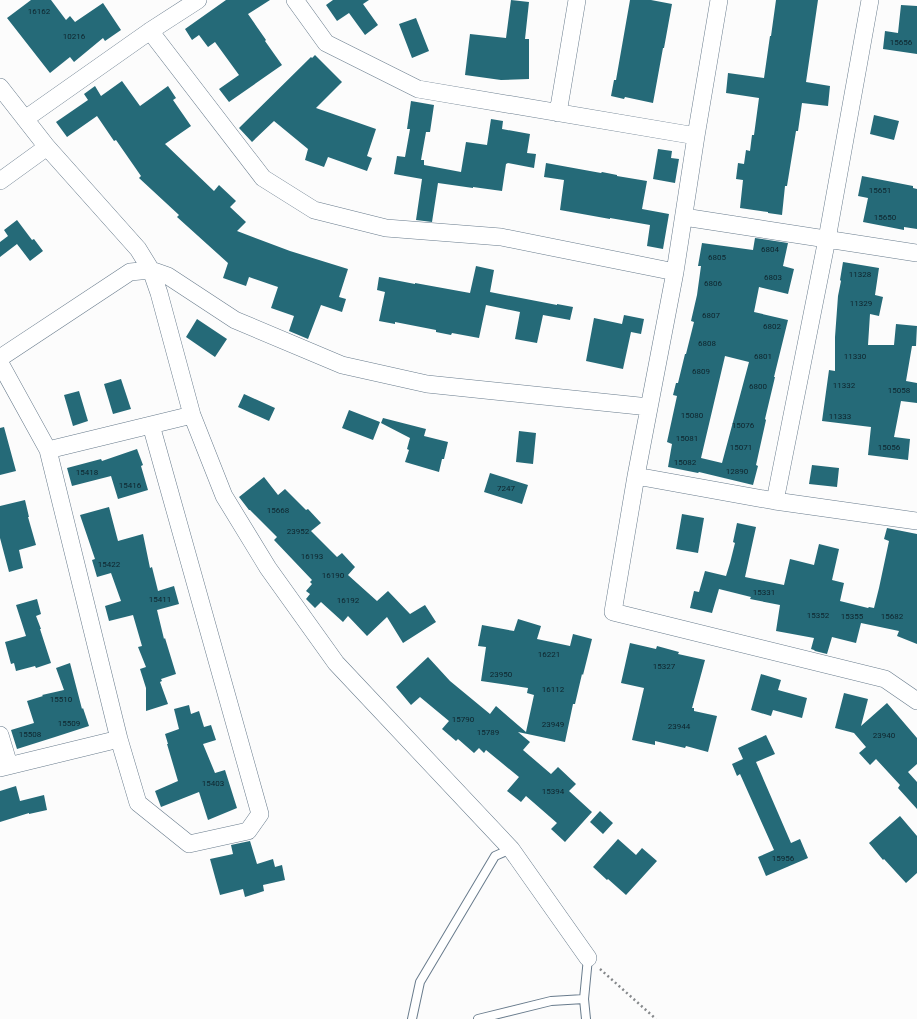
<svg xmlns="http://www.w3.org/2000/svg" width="917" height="1019" viewBox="0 0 917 1019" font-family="Roboto,sans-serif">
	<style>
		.building { fill: #256a78; fill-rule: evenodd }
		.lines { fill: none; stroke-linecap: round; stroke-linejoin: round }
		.lane-casing { stroke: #687b8c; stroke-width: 10 }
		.street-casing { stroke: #687b8c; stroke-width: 18 }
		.path { stroke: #85888b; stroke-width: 2.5; stroke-dasharray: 2 3; stroke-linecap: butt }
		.lane { stroke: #fff; stroke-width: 8 }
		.street { stroke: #fff; stroke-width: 17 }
		.labels { text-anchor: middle; stroke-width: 3.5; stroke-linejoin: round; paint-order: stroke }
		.number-label { font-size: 8px; fill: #0e242c }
	</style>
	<rect width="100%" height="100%" fill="#fcfcfc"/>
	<path class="building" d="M31 0H51L66 20 70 16 75 22 103 3 121 30 105 41 103 38 74 62 70 57 50 73 7 18Z
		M226 0H270L248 14 266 40 265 41 282 65 229 102 219 89 239 75 215 42 208 47 199 35 192 40 185 29Z
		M333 0H369L363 4 378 25 365 35 349 13 337 21 326 5Z
		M511 0 529 2 525 39H529V79L501 80 465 75 470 34 506 38Z
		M630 0H651L672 4 664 48H663L653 103 625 97 624 99 611 96 614 80H616Z
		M776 0H818L806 82 830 86 828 106 802 103 798 131H796L787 186H785L782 215 768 213V212L740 208 743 180 736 179 738 163 744 164 746 150 750 151 752 135H754L759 98 726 93 728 73 764 78 770 36H771Z
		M901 5 917 6V54L883 49 885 31 898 33Z
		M416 18 429 51 412 58 399 24Z
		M315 55 342 82 316 108 376 129 367 156 372 158 367 171 328 157 324 167 305 160 308 149 274 121 252 142 239 128 311 57 312 58Z
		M122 81 140 106 168 86 176 98 173 100 191 126 165 144 214 191 219 185 236 201 230 207 246 222 237 231 290 251 348 269 339 297 346 299 342 312 321 305 308 339 289 331 294 316 271 308 278 287 249 277 246 286 223 278 228 263 177 217 179 215 139 178 141 176 116 140 114 141 97 116 67 137 56 122 88 100 84 94 95 86 101 96Z
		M411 101 434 105 430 132H426L421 160H424V165L461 172 466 142 487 145 491 119 503 121 502 129 530 134 527 153 536 154 534 168 508 163 506 164 502 191 473 187V188L438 183 432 222 416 220 422 179 394 174 397 156 405 157 410 129H407Z
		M874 115 899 121 894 140 870 134Z
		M658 149 672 151 671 158 679 159 675 183 653 179Z
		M546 163 601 173 602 172 617 175V176L647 181 642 209 669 214 663 249 647 246 650 225 610 218V219L560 210 564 180 544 177Z
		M862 176 913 186V188L917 189V229L904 227V230L863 222 868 198 858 196Z
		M17 220 32 240 34 239 43 251 30 261 17 244 0 257V242L8 236 4 230Z
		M755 238 788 243 783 266 794 269 788 294 759 287 754 312 788 320 774 377H775L765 419 766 420 756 465 758 466 753 485 699 472 698 473 668 467 672 444 667 442 677 396 673 395 676 383H678L685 354H686L694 322 691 321 697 295 701 266H698L702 243 753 250ZM725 356 749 362 722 463 701 458Z
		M843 262 879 268 875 295 883 297 879 316 870 314 868 345H894L896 324 917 326 916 346H912L906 381 917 383V403L901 401 894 437 910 439 908 460 868 455 871 427 822 421 829 370 835 371V337L838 296 841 281 840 280Z
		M476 266 494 270 490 292 557 305V304L573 307 570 320 543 315 537 343 515 339 520 312 486 305 479 338 452 333 451 335 436 332V330L395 322V324L379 321 385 292 377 290 379 277 415 284V283L470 293Z
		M624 315 644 319 641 334 631 332 623 369 586 361 594 318 622 324Z
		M197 319 227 339 215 357 186 337Z
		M121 379 131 409 113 414 104 384Z
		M79 391 88 421 73 426 64 395Z
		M244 394 275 408 269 421 238 407Z
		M349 410 380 422 373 440 342 428Z
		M383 418 426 429 424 436 448 442 444 459H442L439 472 405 462 409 450 407 449 410 438 381 423Z
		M4 427 16 471 0 475V428Z
		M519 431 536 433 533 464 516 462Z
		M137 449 143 465 141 466 148 490 118 499 111 476 72 486 67 468 101 459 102 461Z
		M812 465 839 468 837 487 809 484Z
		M490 473 528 485 522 504 484 492Z
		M264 477 278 495 285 489 306 510 308 509 321 523 311 531 337 557 342 553 355 567 348 575 377 601 388 591 410 614 425 605 436 622 403 643 387 617 367 636 348 616 343 622 321 602 315 608 306 599 310 594 306 591 312 584 310 582 312 580 274 540 277 537 250 510H249L239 497Z
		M25 500 29 517H28L36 545 19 550 23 568 9 572 0 538V506Z
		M109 507 118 541 143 534 150 568 152 567 158 591 174 586 179 604 157 610 164 639 165 638 176 674 161 679 162 681 160 682 168 704 146 711V688L140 669 146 667 138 647 142 646 133 615 109 621 105 606 121 601 111 573 97 577 92 560 95 559 80 515Z
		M682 514 704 518 698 553 676 549Z
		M737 523 756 527 745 577 784 585 790 559 814 565 819 544 839 549 832 580 844 583 840 601 868 608 869 607 874 608 879 588 889 541 884 539 887 528 917 534V644L897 636 899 631 861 623 856 643 832 637 827 654 815 651 814 650 811 649 814 638 776 631 780 605 750 599 751 597 719 589 712 613 690 608 694 591 699 592 705 571 726 576 730 563 735 543 733 542Z
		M37 599 41 614 36 616 41 629H40L51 663 36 668 35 666 16 671 14 663 11 664 5 642 26 636 16 605Z
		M518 619 541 626 537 639 570 646 573 634 592 639 583 675 582 674 575 704H573L565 742 518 732 530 742 523 750 551 774 558 767 576 784 569 791 592 812 565 842 551 829 557 823 526 796 521 802 507 791 519 777 486 750 484 753 479 748 474 753 458 739 456 741 442 729 449 721 420 697 411 705 396 687 428 657 450 681 490 714 496 706 526 732 534 695 527 693 528 688 481 681 486 647 478 646 482 625 514 631Z
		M630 643 656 649 657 646 679 652 678 654 705 660 692 708H694V711L717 716 708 752 686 746 685 748 655 741V745L632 740 644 688 621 683Z
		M70 663 82 709 83 708 89 726 55 737 17 749 11 730 34 723 27 701 43 696 42 695 64 690 56 668Z
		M761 674 781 680 778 690 807 698 802 718 773 710 771 716 751 710Z
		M844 693 868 699 861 726 887 703 917 738V764L908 772 917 782V809L898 788 900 785 876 759 870 765 859 753 866 747 854 733 835 728Z
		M189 705 191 714 199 711 204 727 211 725 216 740 203 744 215 773 225 770 237 808 208 820 199 792 161 807 155 791 178 781 167 744H168L165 734 179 729 174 709Z
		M766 735 775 754 756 762 791 843 800 839 808 858 766 876 758 857 774 850 740 774 737 776 732 764 743 759 738 748Z
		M16 786 20 801 44 795 47 810 29 814V813L0 822V791Z
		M600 811 613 823 603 834 590 822Z
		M900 816 917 836V873L906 883 884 859 883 860 869 843Z
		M618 839 636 855 642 848 657 861 626 895 608 879 607 880 593 867Z
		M250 841 257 864 273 859 275 867 282 865 285 880 263 885 264 891 245 897 243 889 220 895 210 859 233 854 231 845Z"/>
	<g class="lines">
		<defs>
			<path id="lane" d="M412 1019 420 982 495 856 511 849
				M478 1019 551 1001 584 999
				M586 1019 584 999 588 958"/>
			<path id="street" d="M295 0 326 43 418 89 696 136
				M719 0 696 136 675 272 636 476 613 612 885 679 917 701
				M150 31 263 178 314 210 386 228 501 237 675 272
				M0 87 47 147 138 249 151 270 159 293 192 415 224 496 268 568 336 663 511 849 588 958
				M558 113 577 0
				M25 119 150 31 198 0
				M0 181 47 147
				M684 217 917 253
				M0 358 130 272 151 270 168 276 235 320 342 365 427 384 649 407
				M0 363 48 450 119 739 138 803 189 844 248 831 260 814 151 425
				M48 450 192 415
				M636 476 775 501 917 521
				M775 501 827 239 870 0
				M0 735 9 765
				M0 768 119 739"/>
		</defs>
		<use href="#lane" class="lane-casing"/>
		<use href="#street" class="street-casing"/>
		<path class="path" d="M600 969 656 1019"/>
		<use href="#lane" class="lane"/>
		<use href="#street" class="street"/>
	</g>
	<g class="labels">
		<g class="number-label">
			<text x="39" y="14">16162</text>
			<text x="74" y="39">10216</text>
			<text x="901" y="45">15656</text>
			<text x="880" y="193">15651</text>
			<text x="885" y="220">15650</text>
			<text x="770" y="252">6804</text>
			<text x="717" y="260">6805</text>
			<text x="860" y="277">11328</text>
			<text x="773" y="280">6803</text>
			<text x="713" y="286">6806</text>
			<text x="861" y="306">11329</text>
			<text x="711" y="318">6807</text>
			<text x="772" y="329">6802</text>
			<text x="707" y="346">6808</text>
			<text x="763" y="359">6801</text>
			<text x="855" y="359">11330</text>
			<text x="701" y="374">6809</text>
			<text x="844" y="388">11332</text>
			<text x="758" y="389">6800</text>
			<text x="899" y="393">15058</text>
			<text x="692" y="418">15080</text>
			<text x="840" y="419">11333</text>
			<text x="743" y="428">15076</text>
			<text x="687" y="441">15081</text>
			<text x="741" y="450">15071</text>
			<text x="889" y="450">15056</text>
			<text x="685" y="465">15082</text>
			<text x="737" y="474">12890</text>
			<text x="87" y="475">15418</text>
			<text x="130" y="488">15416</text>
			<text x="506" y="491">7247</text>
			<text x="278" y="513">15668</text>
			<text x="298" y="534">23952</text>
			<text x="312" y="559">16193</text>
			<text x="109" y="567">15422</text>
			<text x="333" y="578">16190</text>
			<text x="764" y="595">15331</text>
			<text x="160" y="602">15411</text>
			<text x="348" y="603">16192</text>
			<text x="818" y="618">15352</text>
			<text x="852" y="619">15355</text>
			<text x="892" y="619">15682</text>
			<text x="549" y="657">16221</text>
			<text x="664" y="669">15327</text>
			<text x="501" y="677">23950</text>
			<text x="553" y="692">16112</text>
			<text x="61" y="702">15510</text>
			<text x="463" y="722">15790</text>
			<text x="69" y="726">15509</text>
			<text x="553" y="727">23949</text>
			<text x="679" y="729">23944</text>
			<text x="488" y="735">15789</text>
			<text x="30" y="737">15508</text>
			<text x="884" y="738">23940</text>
			<text x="213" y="786">15403</text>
			<text x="553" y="794">15394</text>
			<text x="783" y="861">15956</text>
		</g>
	</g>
</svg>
